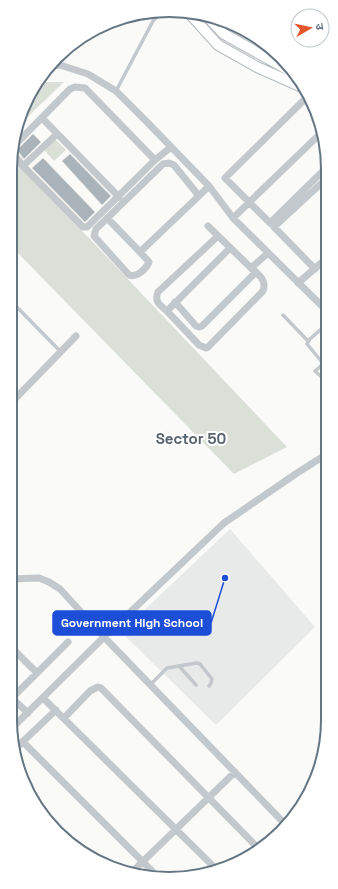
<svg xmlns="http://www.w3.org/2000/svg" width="338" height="889" viewBox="0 0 338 889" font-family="'Space Grotesk','Noto Sans Devanagari',sans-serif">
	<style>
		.built { fill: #e8e9e9 }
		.green { fill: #dadfd7 }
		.building { fill: #aab3b9; stroke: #dcdcda }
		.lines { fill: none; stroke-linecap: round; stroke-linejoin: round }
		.secondary-casing { stroke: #b3babf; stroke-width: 12 }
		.lane { stroke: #c3c8cc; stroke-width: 3.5 }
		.street { stroke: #c3c8cc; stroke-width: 7 }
		.secondary { stroke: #fff; stroke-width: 10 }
		.labels { text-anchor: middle; stroke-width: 4; stroke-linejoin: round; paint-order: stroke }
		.district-label { font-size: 15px; font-weight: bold; fill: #57646e; stroke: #fff }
		.rim { fill: none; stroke: #657683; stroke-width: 2 }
		.leader { fill: none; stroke: #1d4ed8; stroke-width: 1.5 }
		.callout-dot { fill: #1d4ed8; stroke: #fff; stroke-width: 1.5 }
		.callout { fill: #1d4ed8; stroke: #1d4ed8; stroke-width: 1.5 }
		.callout-label { font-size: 12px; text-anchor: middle; font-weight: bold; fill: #fff }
	</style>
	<rect width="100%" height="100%" fill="#fafaf8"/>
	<path class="built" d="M230 529 315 627 216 725 121 632Z"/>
	<path class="green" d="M38 82H64L15 129V128Z
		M55 139 66 150 54 161 44 150Z
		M12 157 287 447 234 474 10 245V169Z"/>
	<path class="building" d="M33 134 41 142 24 159 17 150Z
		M70 154 111 196 102 205 62 161Z
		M43 158 95 212 85 222 32 168Z"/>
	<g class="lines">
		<defs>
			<path id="secondary" d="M190 14 218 45 257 67 304 88
				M206 15 224 34 294 73"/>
		</defs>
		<use href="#secondary" class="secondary-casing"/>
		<path class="lane" d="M116 91 153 21 163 12
			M10 300 61 352
			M283 315 308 341
			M327 324 310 339 307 344 322 362V365L315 371 327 382
			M179 666 196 685
			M150 685 167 668 197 663 200 664 212 679 211 683 209 686"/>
		<path class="street" d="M50 66 60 65 88 74 116 91 146 121 209 186 233 218 327 311
			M313 104 304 100 225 178 270 223 327 167
			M42 118 119 197
			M13 147 70 89 75 87 85 88 155 160
			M12 152 23 166 83 227H87L155 160 171 147
			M23 166 57 134
			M199 196 174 165 169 163 163 164 96 229 94 236 129 275C137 278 146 269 149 262L140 252 204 191 209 186
			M107 218 140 252
			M233 218 322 132
			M208 226 251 268 268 253
			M218 236 158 292C154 302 160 305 167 311L230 248
			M315 269 274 227 327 178
			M298 283 327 258
			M175 302 196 326 199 327 202 326 256 272
			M167 311 199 345 206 348 208 347 263 291C267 280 259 275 251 268
			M10 404 76 336
			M10 579 39 578 49 582 60 589 104 637 286 825
			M10 646 37 673
			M43 698 216 869
			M28 713 12 698 68 642
			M64 718 90 691 98 687 101 688 260 850
			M11 729 104 637 224 523 297 473 327 454
			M23 742 158 877
			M15 749 56 710
			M132 872 235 772"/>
		<use href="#secondary" class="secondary"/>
	</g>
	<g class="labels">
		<g class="district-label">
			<text x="191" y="444">Sector 50</text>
		</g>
	</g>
	<path d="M0 0H338V889H0ZM169 17H169A152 152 0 0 1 321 169V720A152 152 0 0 1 169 872H169A152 152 0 0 1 17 720V169A152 152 0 0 1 169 17Z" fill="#fff" fill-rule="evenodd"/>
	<path class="rim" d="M169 17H169A152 152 0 0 1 321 169V720A152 152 0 0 1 169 872H169A152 152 0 0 1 17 720V169A152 152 0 0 1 169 17Z"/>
	<path class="leader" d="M225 578L211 623"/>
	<circle class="callout-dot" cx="225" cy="578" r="4"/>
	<rect class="callout" x="53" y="611" width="158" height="24" rx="4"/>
	<g class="callout-label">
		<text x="132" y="627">Government High School</text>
	</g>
	<g transform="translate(310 28) rotate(81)"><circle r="19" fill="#ffffff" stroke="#c1c8cd"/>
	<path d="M0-3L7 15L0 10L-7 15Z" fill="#e4572e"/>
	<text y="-6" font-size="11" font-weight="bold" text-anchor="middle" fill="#657683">उ</text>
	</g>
</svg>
